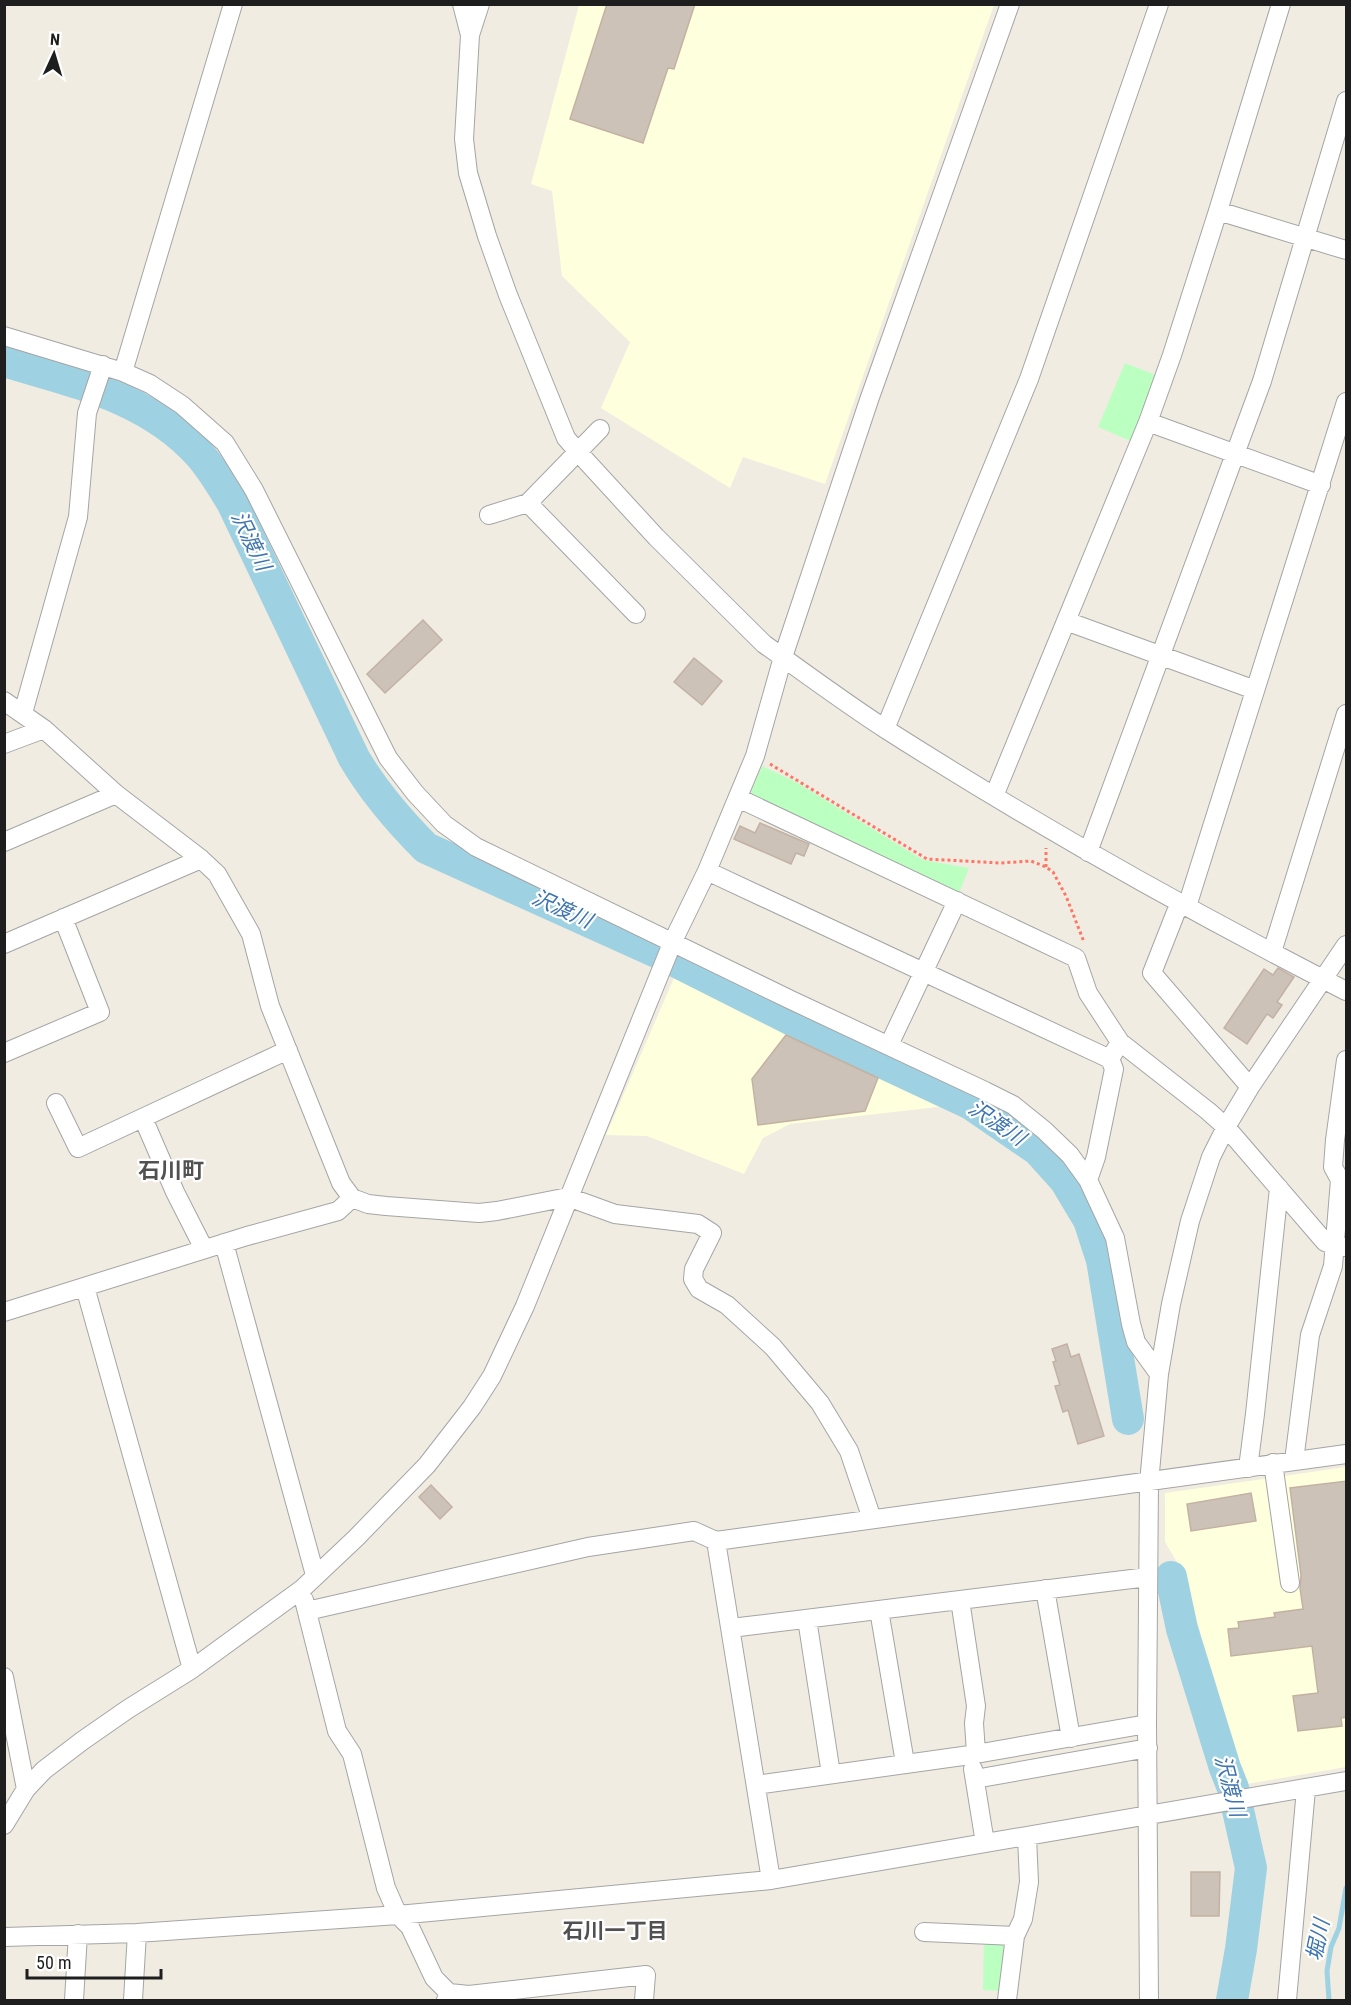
<svg xmlns="http://www.w3.org/2000/svg" width="1351" height="2005" viewBox="0 0 1351 2005" font-family="'Roboto Condensed','Noto Sans JP',sans-serif">
	<style>
		.education { fill: #feffdc }
		.park { fill: #bbffc1 }
		.lines { fill: none; stroke-linecap: round; stroke-linejoin: round }
		.stream { stroke: #9ed2e2; stroke-width: 5 }
		.river { stroke: #9ed2e2; stroke-width: 32 }
		.building { fill: #ccc2b8; stroke: #c3b2a3; stroke-width: 1.5 }
		.minor-casing { stroke: #a5a5a5; stroke-width: 20 }
		.path { stroke: #ff7764; stroke-width: 3; stroke-dasharray: 3 3; stroke-linecap: butt }
		.minor { stroke: #fff; stroke-width: 18 }
		.labels { text-anchor: middle; stroke-width: 4.5; stroke-linejoin: round; paint-order: stroke }
		.water-label { font-size: 21px; font-style: italic; fill: #3f75ae; stroke: #fff }
		.neighbourhood-label { font-size: 21px; font-weight: bold; fill: #515151; stroke: #fff }
		.quarter-label { font-size: 22px; font-weight: bold; fill: #515151; stroke: #fff }
	</style>
	<rect width="100%" height="100%" fill="#f0ece2"/>
	<path class="education" d="M579 5H994L825 484 743 457 730 488 601 408 630 342 562 276 552 191 531 184Z
		M674 978 946 1106 790 1124 763 1138 744 1174 647 1136 606 1135Z
		M1346 1467V1767L1247 1784 1239 1763 1230 1764 1195 1634 1200 1632 1183 1572 1165 1542V1493Z"/>
	<path class="park" d="M1125 363 1158 376 1133 442 1098 427Z
		M762 766 796 782 923 860 969 868 959 893 750 794Z
		M984 1939 1005 1940 1001 1991 983 1990Z"/>
	<g class="lines">
		<path class="stream" d="M1329 2000 1327 1971 1331 1947 1339 1928 1346 1888"/>
		<path class="river" d="M4 361C76 383 148 397 200 455 213 470 223 487 233 504L354 758C374 792 398 820 426 848L663 955 798 1023 971 1104 1038 1150 1065 1180 1089 1220 1102 1260 1128 1419
			M1171 1577 1182 1629 1225 1768 1233 1788 1251 1868 1241 1949 1232 2000"/>
	</g>
	<path class="building" d="M607 4H695L674 69 668 68 643 143 570 119Z
		M423 620 442 640 385 693 367 674Z
		M694 658 722 681 702 705 674 682Z
		M760 823 809 844 804 856 796 853 791 864 734 839 740 826 755 833Z
		M1278 968 1294 977 1277 1002 1282 1005 1273 1018 1267 1014 1247 1044 1224 1028 1264 969 1273 975Z
		M786 1035 878 1078 865 1111 758 1125 752 1079Z
		M1067 1344 1071 1357 1079 1354 1104 1436 1078 1444 1068 1410 1063 1412 1055 1386 1060 1385 1053 1362 1056 1361 1052 1349Z
		M1347 1481V1717L1341 1718 1342 1726 1298 1731 1293 1696 1318 1693 1312 1646 1231 1656 1228 1629 1239 1628 1238 1622 1275 1617 1274 1613 1303 1609 1300 1588 1301 1575 1290 1488Z
		M431 1485 452 1507 440 1519 419 1497Z
		M1251 1493 1256 1521 1191 1531 1187 1504Z
		M1191 1872H1220L1219 1916H1191Z"/>
	<g class="lines">
		<defs>
			<path id="minor" d="M462 4 470 35
				M480 4 470 35 464 139 468 173 487 236 508 295 566 438 578 452 656 537 764 644C805 673 845 703 887 730 1036 825 1190 911 1346 991
				M1218 211 1346 250
				M4 336 123 372 150 384 182 405 225 443 254 490 388 758 415 793 444 824 476 847 791 1000 985 1091 1013 1105 1044 1130 1070 1155 1088 1180 1115 1238 1131 1324 1136 1342 1159 1374
				M123 372 233 4
				M1148 422 1321 485
				M600 429 528 503 636 614
				M489 515 528 503
				M1066 621 1255 690
				M4 701 44 729 116 794 201 859 217 874 251 934 270 1006 341 1183 352 1198 368 1204 386 1206 479 1213 497 1211 568 1197 615 1214 698 1224 712 1233 694 1269 693 1279 699 1289 727 1305 773 1347 820 1403 849 1451 872 1519
				M23 713 78 517 87 413 103 365
				M885 729 1029 379 1159 4
				M4 744 44 729
				M994 796 1148 422 1172 355 1218 211 1281 4
				M738 798 1076 958 1088 993 1120 1042 1208 1111 1226 1127 1325 1242 1335 1246 1346 1247
				M4 842 116 794
				M1088 852 1262 381 1346 101
				M707 871 1110 1059 1120 1042
				M4 944 201 859
				M1272 952 1346 714
				M889 1045 957 901
				M4 1053 100 1012 63 918
				M1250 1087 1152 973 1176 912 1189 900 1346 402
				M56 1103 78 1148 288 1050
				M143 1118 175 1192 204 1249
				M1088 1180 1096 1157 1114 1069 1110 1059
				M224 1243 315 1575
				M85 1287 192 1669
				M4 1312 247 1236 338 1211 352 1198
				M1294 1461 1310 1335 1333 1266 1340 1180 1333 1167 1335 1140 1346 1060
				M1273 1463 1290 1583
				M1248 1468 1255 1414 1279 1188
				M716 1541 771 1880
				M1045 1589 1071 1738
				M304 1600 337 1731 352 1754 386 1888 398 1915 410 1927 434 1978 449 1993 446 2000
				M960 1600 976 1706 974 1723 976 1753
				M879 1610 904 1757
				M307 1611 588 1547 694 1531 716 1541 1346 1454
				M807 1619 831 1774
				M731 1628 1148 1577
				M4 1677 26 1789
				M973 1769 985 1843
				M975 1779 1148 1748
				M756 1785 970 1755 1147 1724
				M4 1825 26 1789 44 1770 82 1741 128 1709 192 1669 302 1589 356 1538 427 1465 472 1407 492 1376 525 1306 673 941 707 871 755 756 783 657 869 400 1010 4
				M924 1932 1015 1936
				M4 1937 137 1933 398 1915 771 1880 1346 1781
				M449 1993 469 1995 646 1975 644 2000
				M74 2000 78 1934
				M133 2000 137 1933
				M1007 2000 1015 1936 1023 1919 1029 1882 1027 1837
				M1149 2000 1147 1724 1149 1483 1159 1374 1171 1304 1190 1221 1211 1157 1226 1127 1250 1087 1346 945
				M1287 2000 1306 1789"/>
		</defs>
		<use href="#minor" class="minor-casing"/>
		<path class="path" d="M770 764 927 859 1000 863 1031 861 1046 867 1053 872 1066 896 1084 942
			M1046 867V848"/>
		<use href="#minor" class="minor"/>
	</g>
	<g class="labels">
		<g class="water-label">
			<text transform="translate(251 541) rotate(64)" y="7">沢渡川</text>
			<text transform="translate(562 909) rotate(24)" y="7">沢渡川</text>
			<text transform="translate(997 1123) rotate(34)" y="7">沢渡川</text>
			<text transform="translate(1230 1786) rotate(75)" y="7">沢渡川</text>
			<text transform="translate(1318 1940) rotate(-78)" y="7">堀川</text>
		</g>
		<g class="neighbourhood-label">
			<text x="615" y="1938">石川一丁目</text>
		</g>
		<g class="quarter-label">
			<text x="171" y="1178">石川町</text>
		</g>
	</g>
	<rect width="1351" height="2005" fill="none" stroke="#1e1e1e" stroke-width="12"/>
	<g transform="translate(54 54) rotate(4)" stroke="#ffffff" stroke-width="4.5" paint-order="stroke">
	<path d="M0-4.5L10 22L0 15L-10 22Z" fill="#1e1e1e"/>
	<text y="-9" font-size="16" font-weight="bold" text-anchor="middle" fill="#1e1e1e">N</text>
	</g>
	<path d="M27 1969v9h134v-9" fill="none" stroke="#1e1e1e" stroke-width="3"/>
	<text x="36" y="1969" font-size="18" fill="#1e1e1e" stroke="#ffffff" stroke-width="4.5" paint-order="stroke">50 m</text>
</svg>
